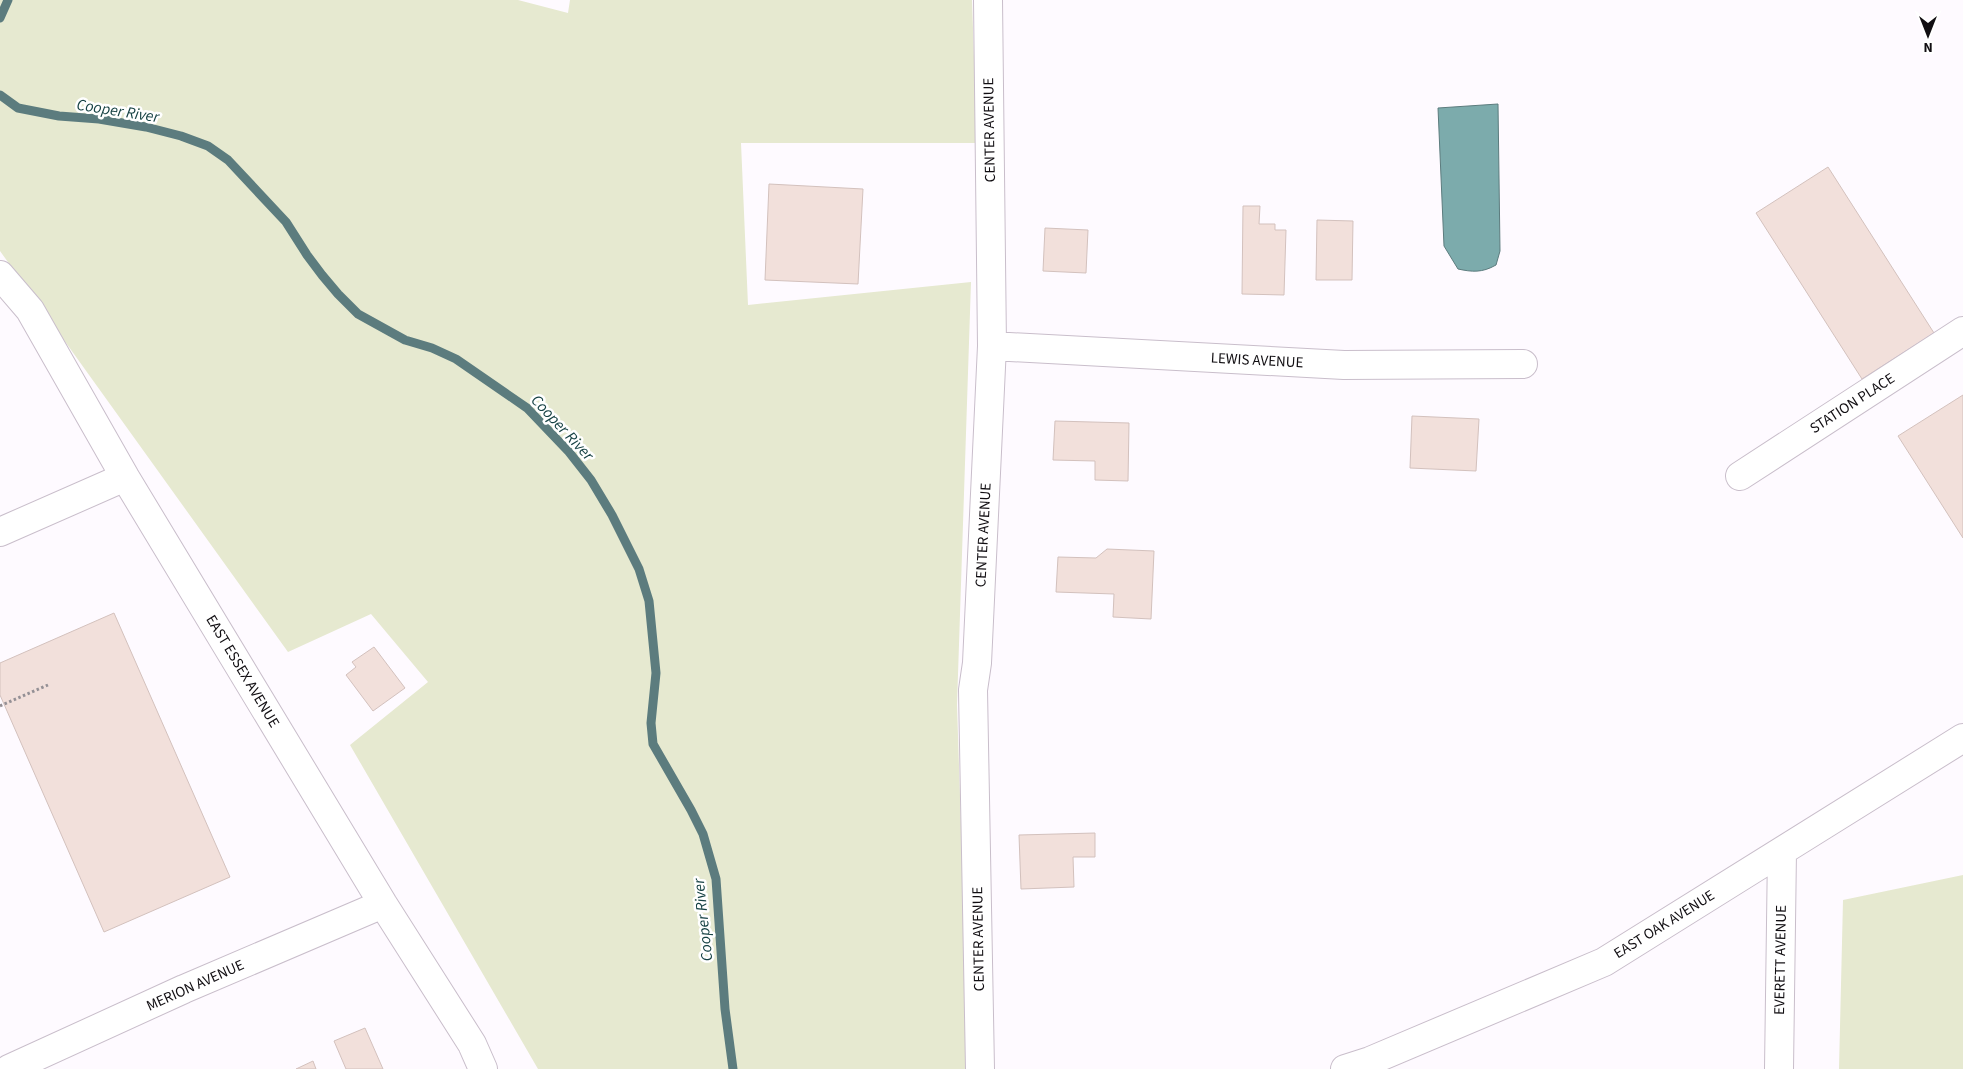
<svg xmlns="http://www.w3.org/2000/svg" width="1963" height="1069" viewBox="0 0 1963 1069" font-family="'Source Sans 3',sans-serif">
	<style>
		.green { fill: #e6e9d0 }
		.water { fill: #7cabac; stroke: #5c7c7e }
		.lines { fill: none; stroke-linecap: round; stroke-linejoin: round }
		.stream { stroke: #5c7c7e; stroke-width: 9 }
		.building { fill: #f2e0db; stroke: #d3c1bd }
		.minor-casing { stroke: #c9becb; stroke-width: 30 }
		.path { stroke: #949095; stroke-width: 3; stroke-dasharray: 2.5 2.5; stroke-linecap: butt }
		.minor { stroke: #fff; stroke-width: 28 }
		.labels { text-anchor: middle; stroke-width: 5; stroke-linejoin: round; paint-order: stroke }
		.street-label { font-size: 15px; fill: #110e12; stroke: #fff }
		.water-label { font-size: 16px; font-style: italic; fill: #154143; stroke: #fff }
	</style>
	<rect width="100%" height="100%" fill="#fefaff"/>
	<path class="green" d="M0 0H518L568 13 570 0H972L977 143H741L748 305 971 282 957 705 969 1069H538L350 745 428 682 371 614 288 652 0 251Z
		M1963 875V1069H1839L1843 900Z"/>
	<path class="water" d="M1498 104 1500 251 1496 265C1482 273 1472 272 1458 269L1444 246 1438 108Z"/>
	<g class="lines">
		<path class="stream" d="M0 18 8 0
			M0 95 18 108 59 116 99 119 146 127 181 136 208 146 228 160 286 222 307 255 322 275 338 294 358 314 405 340 432 348 456 359 527 408 569 452 591 480 612 515 639 569 649 601 656 673 651 723 653 744 691 810 703 834 716 879 725 1009 733 1069"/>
	</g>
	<path class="building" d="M1828 167 1934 333 1862 379 1756 213Z
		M769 184 863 189 858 284 765 280Z
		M1243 206H1260L1259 224H1275V230H1286L1284 295 1242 294Z
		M1317 220 1353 221 1352 280H1316Z
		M1045 228 1088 230 1086 273 1043 271Z
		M1963 395V538L1898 436Z
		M1412 416 1479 419 1476 471 1410 468Z
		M1055 421 1129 423 1128 481 1095 480V461L1053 460Z
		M1107 549 1154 551 1151 619 1113 617 1114 594 1056 592 1058 557 1096 558Z
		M114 613 230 877 104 932 0 695V663Z
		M374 647 405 688 373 711 346 675 356 667 352 662Z
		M1095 833V857H1073L1074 887 1021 889 1019 835Z
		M365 1028 383 1069H346L334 1041Z
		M313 1061 316 1069H296Z"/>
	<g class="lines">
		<defs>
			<path id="minor" d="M0 275 30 310 125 477 383 904 472 1044 483 1069
				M992 346 1344 365 1523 364
				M1740 476 1963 331
				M0 532 125 477
				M9 1069 184 989 383 904
				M980 1069 973 690 977 663 992 346 988 0
				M1345 1069 1370 1061 1604 962 1963 738
				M1779 1069 1782 851"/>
		</defs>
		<use href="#minor" class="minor-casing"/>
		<path class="path" d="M0 706 48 685"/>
		<use href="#minor" class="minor"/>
	</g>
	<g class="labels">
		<g class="street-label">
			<text transform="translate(989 130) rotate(-91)" y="5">CENTER AVENUE</text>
			<text transform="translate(1257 360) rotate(3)" y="5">LEWIS AVENUE</text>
			<text transform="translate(1852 403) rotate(-33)" y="5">STATION PLACE</text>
			<text transform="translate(983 535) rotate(-87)" y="5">CENTER AVENUE</text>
			<text transform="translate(243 671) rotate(59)" y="5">EAST ESSEX AVENUE</text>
			<text transform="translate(1664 924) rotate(-32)" y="5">EAST OAK AVENUE</text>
			<text transform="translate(978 939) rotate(-91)" y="5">CENTER AVENUE</text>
			<text transform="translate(1780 960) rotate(-89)" y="5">EVERETT AVENUE</text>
			<text transform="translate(195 985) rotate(-24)" y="5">MERION AVENUE</text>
		</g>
		<g class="water-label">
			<text transform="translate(118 110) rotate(9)" y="6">Cooper River</text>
			<text transform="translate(563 427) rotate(47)" y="6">Cooper River</text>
			<text transform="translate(702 920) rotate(-96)" y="6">Cooper River</text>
		</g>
	</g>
	<g transform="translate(1928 35) rotate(180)" stroke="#ffffff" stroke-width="4" paint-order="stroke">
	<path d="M0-4L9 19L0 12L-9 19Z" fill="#110e12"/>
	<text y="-8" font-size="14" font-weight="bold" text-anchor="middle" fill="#110e12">N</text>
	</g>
</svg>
